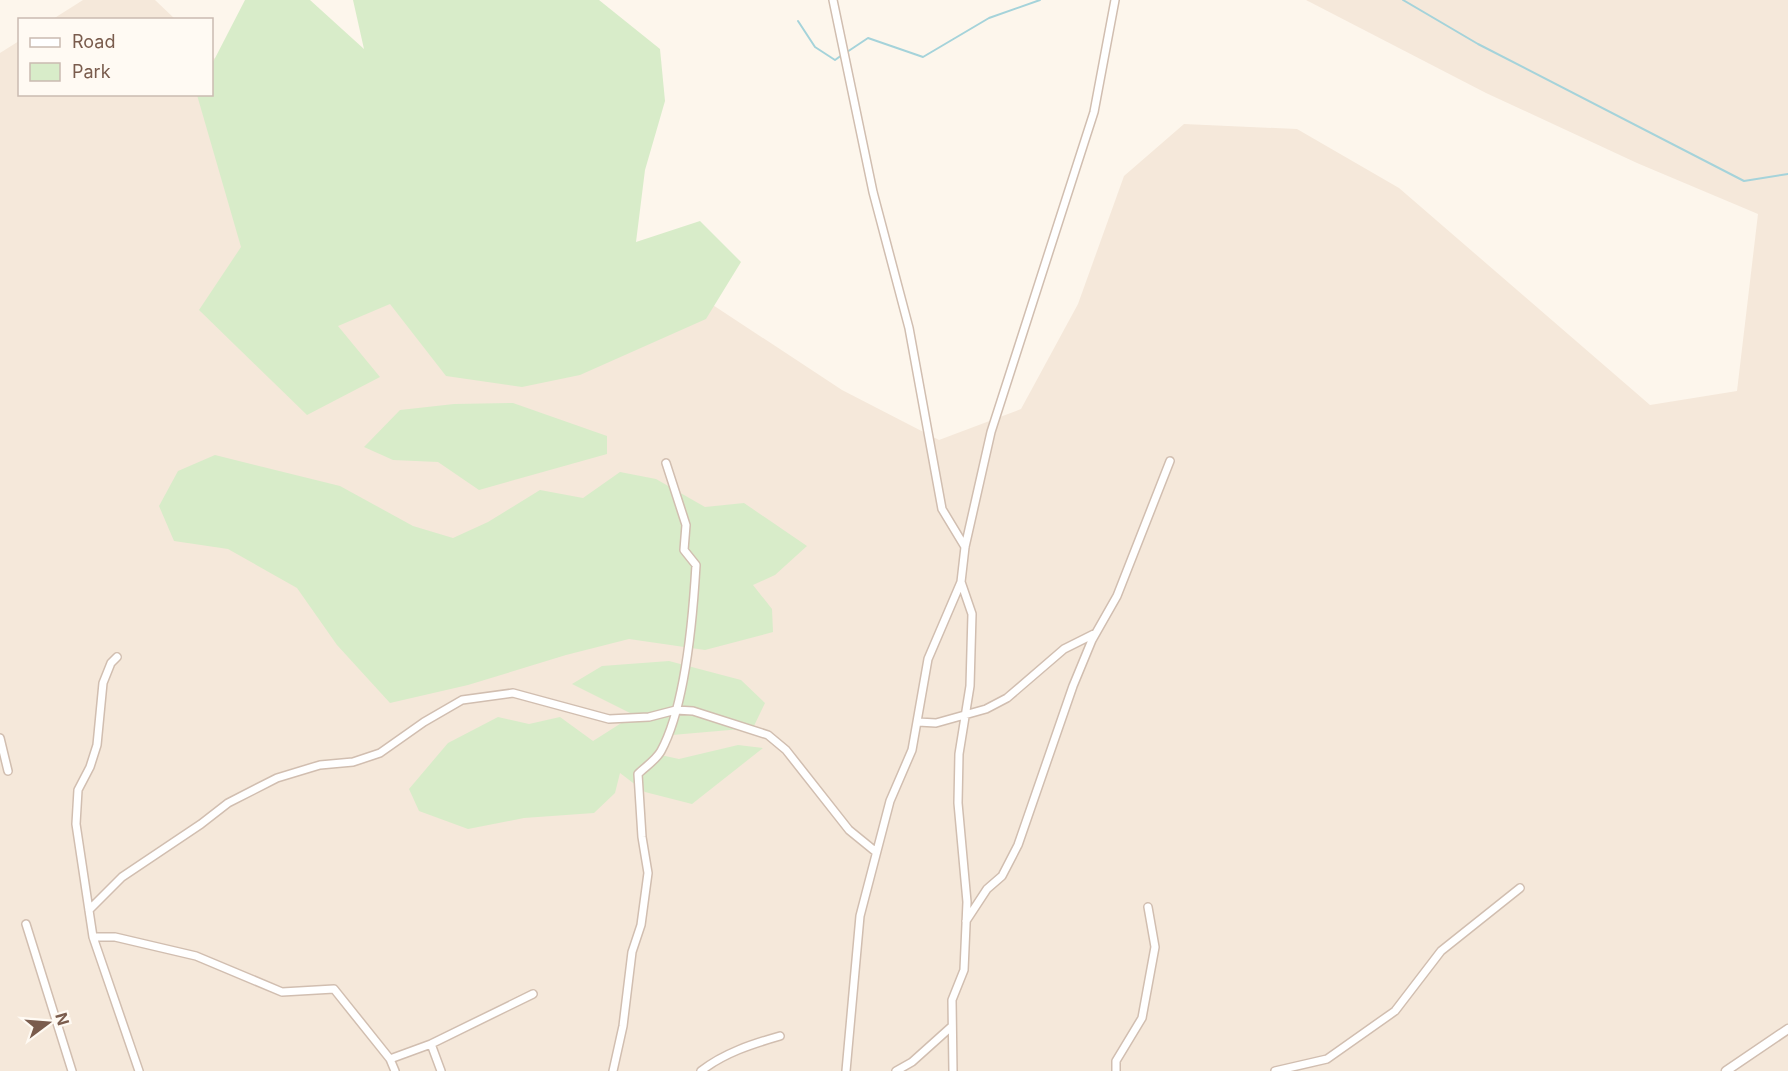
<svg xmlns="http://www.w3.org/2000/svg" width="1788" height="1071" viewBox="0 0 1788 1071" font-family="Inter,sans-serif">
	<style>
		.residential { fill: #f5e8da }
		.green { fill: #d8ecc9 }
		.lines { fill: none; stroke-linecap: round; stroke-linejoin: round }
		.stream { stroke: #a5d3da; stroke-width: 2 }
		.minor-casing { stroke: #d1beb0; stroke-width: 10 }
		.tertiary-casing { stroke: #d1beb0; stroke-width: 11 }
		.minor { stroke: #fff; stroke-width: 7 }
		.tertiary { stroke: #fff; stroke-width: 8 }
	</style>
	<rect width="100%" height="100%" fill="#fdf6ec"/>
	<path class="residential" d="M83 0H155L175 19H53Z
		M1306 0H1788V1071H0V53L19 41 20 94H212V56L234 77 684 286 842 390 939 440 1021 409 1078 304 1124 176 1184 124 1297 129 1399 188 1650 405 1737 391 1758 214 1637 163 1486 93Z"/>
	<path class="green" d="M245 0H310L364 49 353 0H599L660 49 665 101 645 170 636 242 700 221 741 262 706 319 580 375 522 387 446 376 390 304 338 326 380 377 307 415 199 310 241 247 197 95 212 94V64Z
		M513 403 607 436V454L479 490 438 462 393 460 364 447 400 410 454 404Z
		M215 455 340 486 413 526 453 538 488 522 540 490 583 498 620 472 656 479 705 507 744 503 807 546 775 575 753 585 772 609 773 632 705 650 629 639 566 655 468 685 390 703 337 645 297 588 228 549 174 541 159 506 178 471Z
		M669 661 741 680 765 703 753 728 672 735 656 754 679 759 738 745 763 748 692 804 645 792 620 773 615 793 594 813 524 818 468 829 419 811 409 789 448 743 498 717 529 724 560 717 593 741 634 715 572 684 602 666Z"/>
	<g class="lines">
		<path class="stream" d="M1403 0 1478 44 1744 181 1788 174
			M798 21 815 47 835 60 842 55
			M847 52 868 38 923 57 989 18 1040 0"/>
		<defs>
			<path id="minor" d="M833 0 873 192 909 328 942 509 965 547
				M117 657 111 663 103 683 97 745 90 767 78 790 76 824 93 937 139 1071
				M918 722 936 723 986 709 1007 698 1064 649 1096 633
				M0 738 8 771
				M89 910 122 877 201 824 228 803 277 778 320 765 353 762 380 753 424 722 462 700 513 693 609 719 649 717 676 710 693 711 768 735 786 750 849 830 876 852
				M966 921 987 889 1002 876 1018 845 1073 686 1092 640 1117 596 1170 461
				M26 924 72 1071
				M93 937H115L196 956 282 992 334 989 390 1059 395 1071
				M431 1044 441 1071
				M390 1059 431 1044 533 994
				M613 1071 623 1026 632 952 641 925 648 873 642 837 638 774C645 767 656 760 661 751 686 705 693 617 696 565L684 550 686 525 666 463
				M701 1071C724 1053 752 1044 780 1036
				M846 1071 860 916 890 801 912 750 928 659 961 582 965 547 991 432 1094 112 1115 0
				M896 1071 912 1062 951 1027
				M953 1071 952 1000 964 970 967 902 958 803 959 754 970 686 972 614 961 582
				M1116 1071V1061L1142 1018 1155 947 1148 907
				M1275 1071 1327 1059 1395 1011 1441 951 1520 888"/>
			<path id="tertiary" d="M1726 1071 1788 1029"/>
		</defs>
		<use href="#minor" class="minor-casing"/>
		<use href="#tertiary" class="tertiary-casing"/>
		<use href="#minor" class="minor"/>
		<use href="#tertiary" class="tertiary"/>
	</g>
	<rect x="18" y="18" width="195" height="78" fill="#fffaf3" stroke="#cabbb1" stroke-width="1.5"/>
	<rect x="30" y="38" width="30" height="9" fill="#ffffff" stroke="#cabbb1" stroke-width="1.5"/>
	<text x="72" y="48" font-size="18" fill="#7a5c4d">Road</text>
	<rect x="30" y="63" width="30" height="18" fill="#d8ecc9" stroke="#cabbb1" stroke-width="1.5"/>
	<text x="72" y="78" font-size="18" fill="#7a5c4d">Park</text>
	<g transform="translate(48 1023) rotate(74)" stroke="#fffaf3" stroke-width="4.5" paint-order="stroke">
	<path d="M0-4.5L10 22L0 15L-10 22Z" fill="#7a5c4d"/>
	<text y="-9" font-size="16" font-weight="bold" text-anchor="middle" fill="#7a5c4d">N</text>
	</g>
</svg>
